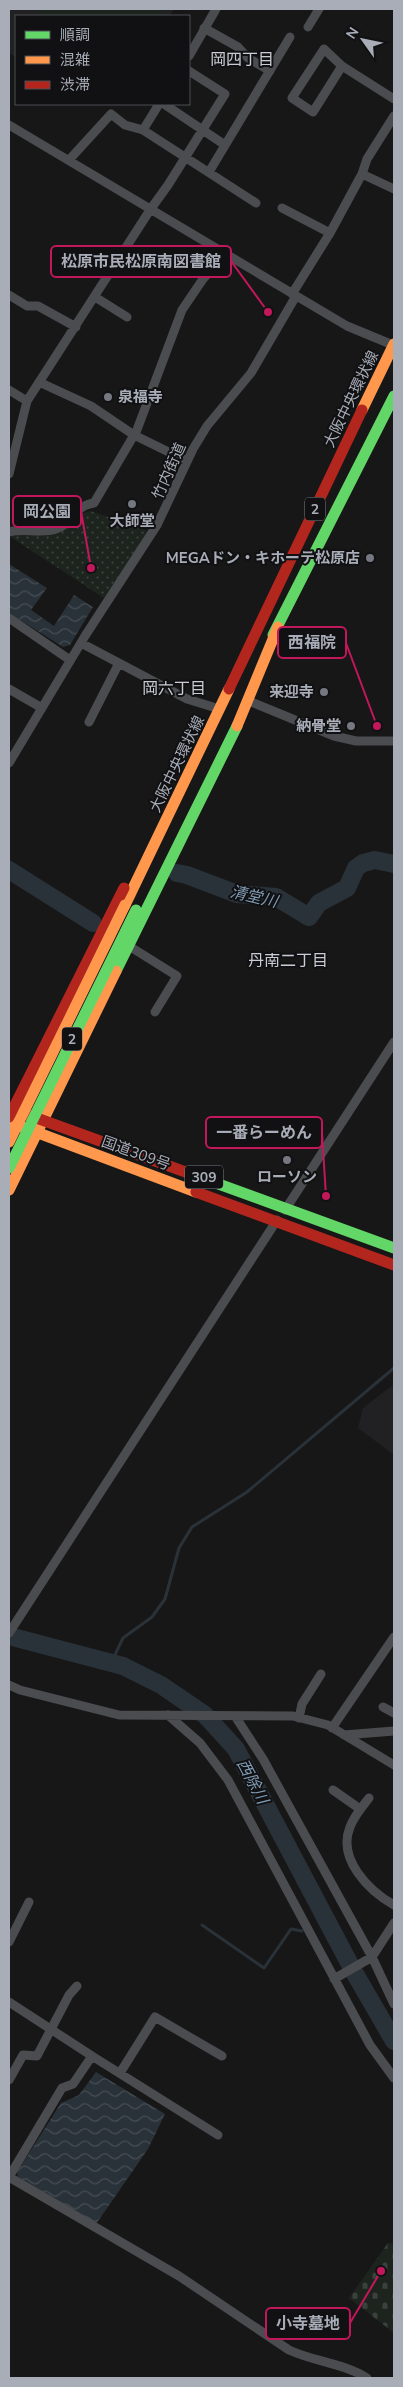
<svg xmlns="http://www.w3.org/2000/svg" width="403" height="2387" viewBox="0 0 403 2387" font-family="'Nunito Sans','Noto Sans JP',sans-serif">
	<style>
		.built { fill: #212123 }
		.grass { fill: url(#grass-dots) }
		.cemetery { fill: url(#cemetery-stones) }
		.garden { fill: #1d241e }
		.water { fill: url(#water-waves) }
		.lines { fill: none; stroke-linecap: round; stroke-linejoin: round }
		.stream { stroke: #2a3239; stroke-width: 3 }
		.river { stroke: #2a3239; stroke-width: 18 }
		.street { stroke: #4b4c50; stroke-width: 9 }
		.fast { stroke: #63d668; stroke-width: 11 }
		.slow { stroke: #ff974d; stroke-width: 11 }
		.jam { stroke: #b3261e; stroke-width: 11 }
		.fast-bridge { stroke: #63d668; stroke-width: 11 }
		.slow-bridge { stroke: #ff974d; stroke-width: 11 }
		.poi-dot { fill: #757880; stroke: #111113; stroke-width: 2 }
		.labels { text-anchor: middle; stroke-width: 4; stroke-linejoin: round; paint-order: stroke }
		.shield { fill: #111113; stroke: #7b7e86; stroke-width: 1 }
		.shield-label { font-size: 14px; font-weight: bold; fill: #a8adb8 }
		.poi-label { font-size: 15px; font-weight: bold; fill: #a8adb8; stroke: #111113; text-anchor: end }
		.street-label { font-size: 15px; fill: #a8adb8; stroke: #111113 }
		.neighbourhood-label { font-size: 16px; fill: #c9ccd4; stroke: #111113 }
		.water-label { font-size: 16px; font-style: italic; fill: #7f9bb3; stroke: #111113 }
		.leader { fill: none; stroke: #c2185b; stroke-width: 2 }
		.callout-dot { fill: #c2185b; stroke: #111113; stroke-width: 2 }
		.callout { fill: #111113; stroke: #c2185b; stroke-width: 2 }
		.callout-label { font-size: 16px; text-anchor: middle; font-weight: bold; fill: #a8adb8 }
	</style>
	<defs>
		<pattern id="grass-dots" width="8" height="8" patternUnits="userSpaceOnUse" patternTransform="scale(1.25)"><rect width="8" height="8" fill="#1d241e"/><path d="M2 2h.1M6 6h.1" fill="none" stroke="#3b413d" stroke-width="1.8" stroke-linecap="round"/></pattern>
		<pattern id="cemetery-stones" width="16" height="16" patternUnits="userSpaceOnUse" patternTransform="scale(1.25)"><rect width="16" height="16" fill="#1d241e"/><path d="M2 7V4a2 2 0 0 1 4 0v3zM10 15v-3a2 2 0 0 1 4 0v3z" fill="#3b413d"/></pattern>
		<pattern id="water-waves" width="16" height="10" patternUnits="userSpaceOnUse" patternTransform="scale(1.25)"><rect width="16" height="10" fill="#2a3239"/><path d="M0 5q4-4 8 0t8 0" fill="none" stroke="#464d54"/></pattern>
	</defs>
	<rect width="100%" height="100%" fill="#171717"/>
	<path class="built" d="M9 9H174L170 16H16V57L9 53Z
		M394 1384V1455L358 1428 363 1408Z"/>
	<path class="grass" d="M91 511 148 531 104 598 9 536 10 534H41L76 515Z"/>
	<path class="cemetery" d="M388 2243H394V2333L349 2298Z"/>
	<path class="garden" d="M35 9H165L161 16H42L33 12Z"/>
	<path class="water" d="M9 564 47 588 31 610 54 626 74 595 93 607 70 645 63 647 9 613Z
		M96 2072 165 2114 148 2149 96 2224 18 2177 17 2172 61 2103 79 2095Z"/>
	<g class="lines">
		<path class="stream" d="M111 1663 123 1638 152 1617 165 1599 179 1548 192 1527 247 1492 394 1368
			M202 1925 264 1968 291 1929 302 1931"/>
		<path class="river" d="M9 870 93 923
			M177 873 187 875 237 894 276 897 309 917 319 903 347 888 356 868 363 863 375 860 394 864
			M9 1636 123 1666 161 1685 205 1715 236 1749 354 1972 394 2041"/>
		<path class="street" d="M308 27 319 9
			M204 28 238 47 248 58 270 71
			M189 56 216 9
			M342 66 313 112 292 98 324 49 342 66 394 99
			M164 104 225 145
			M9 125 347 326 393 345
			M143 130 159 104
			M69 160 111 114 125 125 143 130 256 203
			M209 172 290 37
			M362 174 394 189
			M282 208 330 233
			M292 294 330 233 362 174 367 159 394 116
			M9 295 27 306H38L76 327
			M95 297 127 317
			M39 382 91 406 134 435 187 461
			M9 390 27 401
			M135 435 182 310 203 279 226 254
			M9 474 27 401 150 210 168 185 225 94 189 71
			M9 532C24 528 42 534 56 529 73 524 73 506 94 503L134 435
			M9 618 70 660
			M81 643 187 699 213 707
			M9 689 42 708
			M249 701 334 736 356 741H394
			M89 722 119 663
			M9 763 85 636 157 525 193 449 207 426 251 373 296 296
			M129 946 177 976 155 1012
			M285 1210 394 1042
			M9 1633 277 1220
			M9 1685 20 1690 119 1715 293 1716 328 1725 394 1765
			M383 1707 394 1713
			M168 1715 200 1743 228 1780 370 2045 394 2078
			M235 1716 263 1759 372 1957 394 2004
			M299 1718 302 1704 321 1674
			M332 1728 394 1637
			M344 1735 394 1731
			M333 1790 360 1809
			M369 1798C362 1807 354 1816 350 1827 337 1859 369 1891 394 1905
			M9 1942 29 1902
			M334 1979 372 1957 394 1923
			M9 2002 92 2056 73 2084 62 2088 9 2177
			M92 2056 218 2135
			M120 2073 155 2017 222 2056
			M9 2080 23 2055 37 2056 69 1995 77 1986
			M9 2177 179 2276 289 2350C315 2362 343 2363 367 2378"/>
		<path class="fast" d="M273 635 394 396
			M116 971 237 726
			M191 1174 394 1248"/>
		<path class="slow" d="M362 410 394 344
			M237 726 278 627
			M125 905 229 689
			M9 1122 196 1192
			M9 1190 116 971"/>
		<path class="jam" d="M229 689 362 410
			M9 1108 191 1174
			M9 1117 124 888
			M196 1192 394 1265"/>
		<path class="fast-bridge" d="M9 1168 136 910"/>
		<path class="slow-bridge" d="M9 1142 125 905"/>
	</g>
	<g class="poi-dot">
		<circle cx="108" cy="397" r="5"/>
		<circle cx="132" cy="504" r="5"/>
		<circle cx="370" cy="558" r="5"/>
		<circle cx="324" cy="692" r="5"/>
		<circle cx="351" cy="726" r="5"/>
		<circle cx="287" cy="1160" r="5"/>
	</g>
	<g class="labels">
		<g class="shield">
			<rect x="305" y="497.5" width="20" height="23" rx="4"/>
			<rect x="62" y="1027.5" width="20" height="23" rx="4"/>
			<rect x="185" y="1165.5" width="38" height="23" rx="4"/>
		</g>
		<g class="shield-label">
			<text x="315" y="514">2</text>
			<text x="72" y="1044">2</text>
			<text x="204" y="1182">309</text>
		</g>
		<g class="poi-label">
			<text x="118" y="402" text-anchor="start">泉福寺</text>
			<text x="132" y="526" text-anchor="middle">大師堂</text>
			<text x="360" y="563">MEGAドン・キホーテ松原店</text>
			<text x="314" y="697">来迎寺</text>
			<text x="341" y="731">納骨堂</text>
			<text x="287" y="1182" text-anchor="middle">ローソン</text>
		</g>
		<g class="street-label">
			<text transform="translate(351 399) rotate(-64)" y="5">大阪中央環状線</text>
			<text transform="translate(169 471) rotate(-66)" y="5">竹内街道</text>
			<text transform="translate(177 764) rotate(-64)" y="5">大阪中央環状線</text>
			<text transform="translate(136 1153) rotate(20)" y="5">国道309号</text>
		</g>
		<g class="neighbourhood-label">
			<text x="242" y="65">岡四丁目</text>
			<text x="174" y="694">岡六丁目</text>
			<text x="288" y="966">丹南二丁目</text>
		</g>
		<g class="water-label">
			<text transform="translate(254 896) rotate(13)" y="6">清堂川</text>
			<text transform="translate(253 1781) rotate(62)" y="6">西除川</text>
		</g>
	</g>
	<path class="leader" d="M268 312L231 261M91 568L81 511M377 726L346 643M326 1196L322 1133M381 2271L350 2323"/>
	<g class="callout-dot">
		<circle cx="268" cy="312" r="5"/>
		<circle cx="91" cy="568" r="5"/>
		<circle cx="377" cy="726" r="5"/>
		<circle cx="326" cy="1196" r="5"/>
		<circle cx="381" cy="2271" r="5"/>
	</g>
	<g class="callout">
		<rect x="51" y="246" width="180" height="31" rx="5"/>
		<rect x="13" y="496" width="68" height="31" rx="5"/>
		<rect x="278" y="627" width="68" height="31" rx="5"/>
		<rect x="206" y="1117" width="116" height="31" rx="5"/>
		<rect x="266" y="2308" width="84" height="31" rx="5"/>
	</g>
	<g class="callout-label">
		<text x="141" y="267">松原市民松原南図書館</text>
		<text x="47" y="517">岡公園</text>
		<text x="312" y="648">西福院</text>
		<text x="264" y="1138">一番らーめん</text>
		<text x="308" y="2329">小寺墓地</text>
	</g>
	<rect width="403" height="2387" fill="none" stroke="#a8adb8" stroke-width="20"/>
	<rect x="15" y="15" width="175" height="90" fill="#111113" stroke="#4d4f55"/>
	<rect x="25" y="31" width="25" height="8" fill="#63d668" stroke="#4d4f55"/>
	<text x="60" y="40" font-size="15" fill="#a8adb8">順調</text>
	<rect x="25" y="56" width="25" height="8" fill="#ff974d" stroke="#4d4f55"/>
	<text x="60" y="65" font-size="15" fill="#a8adb8">混雑</text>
	<rect x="25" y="81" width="25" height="8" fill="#b3261e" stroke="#4d4f55"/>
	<text x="60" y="90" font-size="15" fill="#a8adb8">渋滞</text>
	<g transform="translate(363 40) rotate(303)" stroke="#111113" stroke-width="4" paint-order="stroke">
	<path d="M0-4L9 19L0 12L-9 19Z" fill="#a8adb8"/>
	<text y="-8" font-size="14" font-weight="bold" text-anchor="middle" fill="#a8adb8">N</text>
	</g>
</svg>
